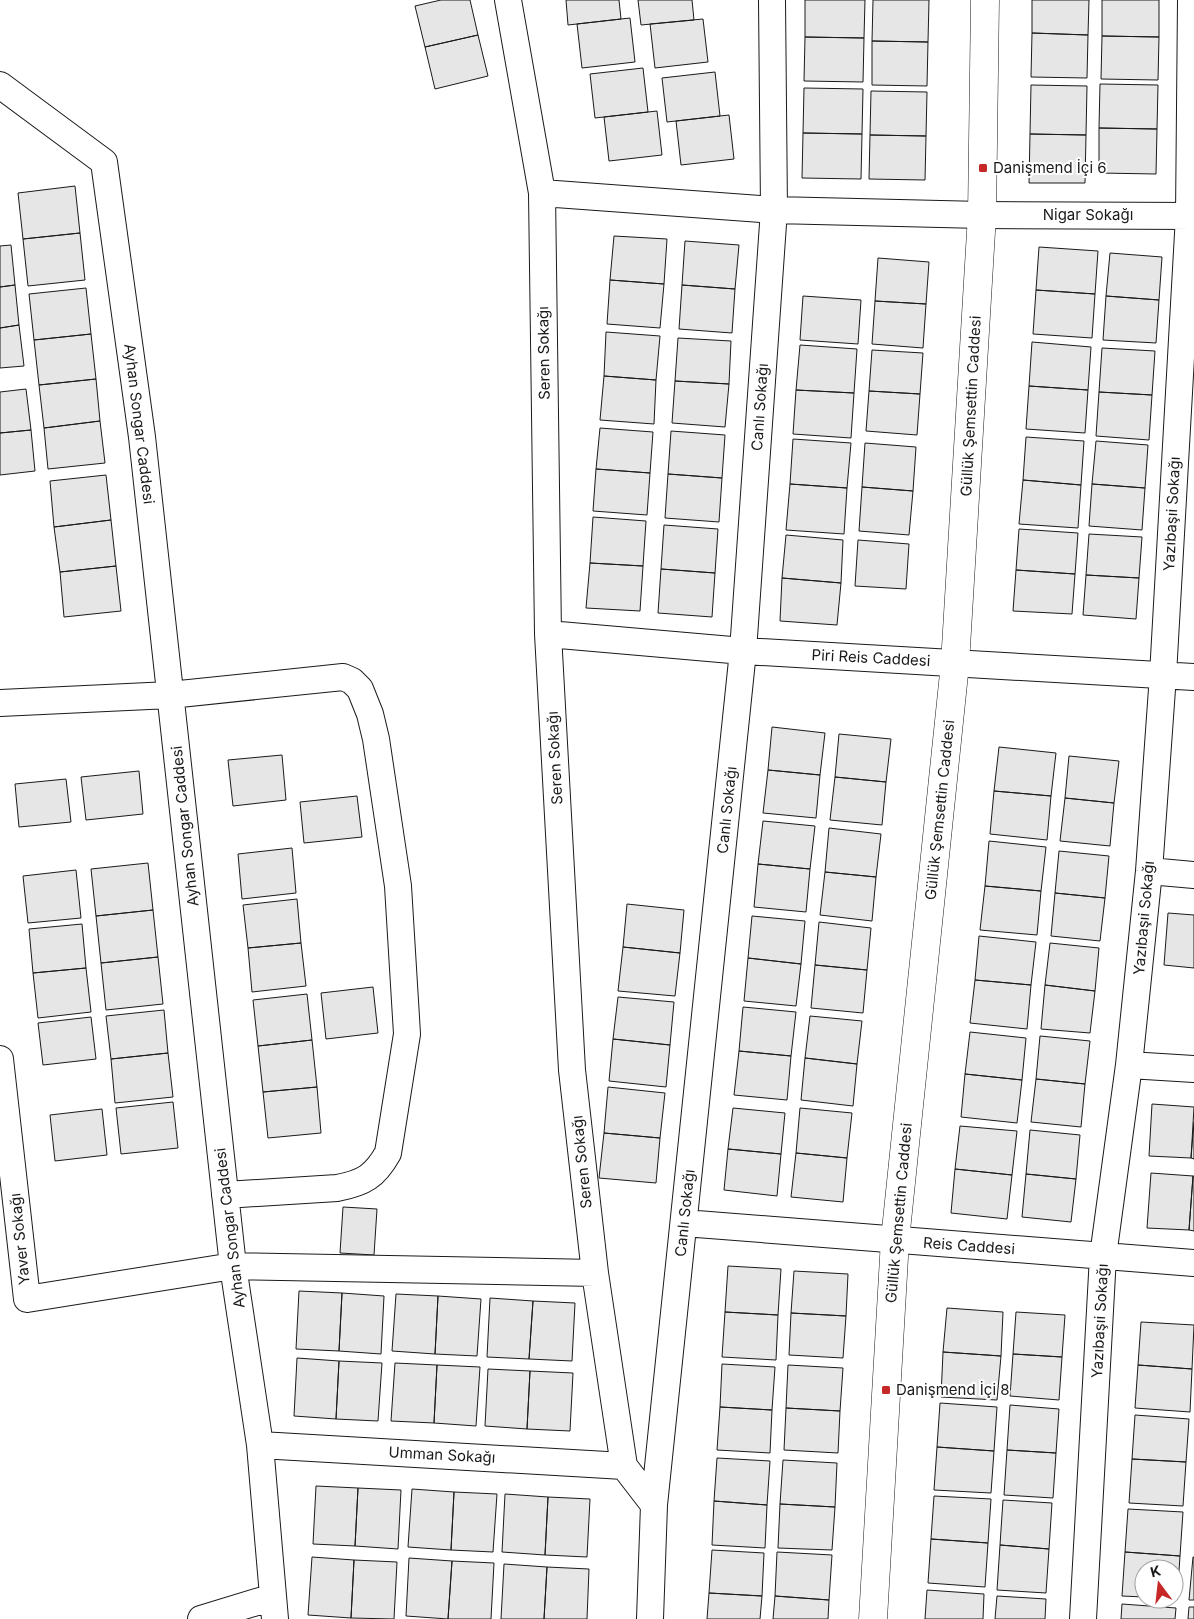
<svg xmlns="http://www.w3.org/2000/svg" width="1194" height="1619" viewBox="0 0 1194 1619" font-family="Inter,sans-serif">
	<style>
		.building { fill: #e6e6e6; stroke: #1a1a1a }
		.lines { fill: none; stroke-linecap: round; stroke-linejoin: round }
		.street-casing { stroke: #1a1a1a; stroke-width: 28 }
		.secondary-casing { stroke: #1a1a1a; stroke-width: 29 }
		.street { stroke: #fff; stroke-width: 26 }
		.secondary { stroke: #fff; stroke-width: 28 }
		.poi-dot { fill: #c62828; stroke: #fff; stroke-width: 2 }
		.labels { text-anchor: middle; stroke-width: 4; stroke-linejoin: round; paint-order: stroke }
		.poi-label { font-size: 15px; fill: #1a1a1a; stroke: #fff; text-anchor: start }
		.street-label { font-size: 15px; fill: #1a1a1a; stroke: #fff }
	</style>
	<rect width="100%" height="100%" fill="#fff"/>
	<path class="building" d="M441 0H470L478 35 425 47 415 6Z
		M566 0H619L621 19 568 25Z
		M638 0H692L694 20 641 25Z
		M805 0H865L864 38 805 37Z
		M873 0H929L928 42 872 41Z
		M1032 0H1089L1088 35 1032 33Z
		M1102 0H1159V37L1102 36Z
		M630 18 635 62 582 68 577 24Z
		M703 19 708 62 655 68 650 24Z
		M1032 33 1088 35 1087 78 1031 77Z
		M478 35 488 76 435 89 425 47Z
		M1102 36 1159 37 1158 80 1101 79Z
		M805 37 864 38 863 82 804 81Z
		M872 41 928 42 927 86 872 85Z
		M643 68 648 112 595 118 590 74Z
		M715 72 720 116 667 122 662 78Z
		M1100 84 1158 85 1157 129 1099 128Z
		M1031 85 1087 86 1086 135 1030 134Z
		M804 88 863 89 862 134 803 133Z
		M871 91 927 92 926 136 870 135Z
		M657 111 662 155 609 161 604 117Z
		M729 115 734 159 681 165 676 121Z
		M1099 128 1157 129 1156 174 1099 173Z
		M803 133 862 134 861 179 802 178Z
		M1030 134 1086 135 1085 183H1029Z
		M870 135 926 136 925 180 869 179Z
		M75 186 80 233 23 239 18 193Z
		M80 233 85 280 28 286 23 239Z
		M614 236 667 239 664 284 610 280Z
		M685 241 739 245 735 289 682 285Z
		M11 245 15 285 0 287V246Z
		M1039 247 1098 251 1095 294 1036 290Z
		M1110 253 1162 257 1159 300 1106 296Z
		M878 258 929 262 926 304 875 301Z
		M610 280 664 284 660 328 607 324Z
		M15 285 19 325 0 328V287Z
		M682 285 735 289 732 333 679 329Z
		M86 288 91 334 34 340 29 294Z
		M1036 290 1095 294 1092 338 1033 334Z
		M803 296 861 300 858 344 800 340Z
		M1106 296 1159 300 1156 343 1103 340Z
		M875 301 926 304 923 348 872 344Z
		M19 325 24 366 0 368V328Z
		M606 332 660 336 656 380 604 376Z
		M91 334 96 379 39 385 34 340Z
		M678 338 731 341 729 384 675 381Z
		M1032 342 1091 347 1088 390 1029 386Z
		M800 345 857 349 854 393 796 390Z
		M1102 348 1155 351 1152 395 1099 392Z
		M872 350 923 353 920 394 869 391Z
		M604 376 656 380 654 424 600 420Z
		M96 379 100 421 44 428 39 385Z
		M675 381 729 384 725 427 672 423Z
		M1029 386 1088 390 1085 433 1026 429Z
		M26 389 31 430 0 433V392Z
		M796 390 854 393 851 438 793 434Z
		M869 391 920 394 917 435 866 431Z
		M1099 392 1152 395 1149 440 1096 436Z
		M100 421 105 463 48 469 44 428Z
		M600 428 653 432 650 473 596 469Z
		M31 430 35 471 0 475V433Z
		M671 431 725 435 722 478 668 474Z
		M1026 437 1084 441 1081 485 1023 480Z
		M793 439 851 443 847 488 790 484Z
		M1096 441 1148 445 1145 488 1092 484Z
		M865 443 916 447 913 491 862 487Z
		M596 469 650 473 647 515 593 511Z
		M668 474 722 478 719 522 665 518Z
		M106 475 111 520 54 527 50 481Z
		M1023 480 1081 485 1078 528 1019 524Z
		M790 484 847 488 844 534 786 530Z
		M1092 484 1145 488 1142 530 1089 526Z
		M862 487 913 491 909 535 859 531Z
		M593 517 646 521 643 566 590 563Z
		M111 520 116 566 60 572 54 527Z
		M664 525 718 529 715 573 661 569Z
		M1019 529 1078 533 1075 574 1016 570Z
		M1089 534 1142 537 1139 578 1086 575Z
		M786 535 843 540 841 583 782 578Z
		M858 540 909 544 906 589 855 586Z
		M590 563 643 566 640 611 586 608Z
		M116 566 121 611 64 617 60 572Z
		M661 569 715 573 712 617 658 613Z
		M1016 570 1075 574 1072 614 1013 611Z
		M1086 575 1139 578 1136 619 1083 615Z
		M782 578 841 583 837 625 780 621Z
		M772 727 825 733 820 775 768 770Z
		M839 734 891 739 886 782 835 777Z
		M999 747 1056 753 1051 796 994 791Z
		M282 755 286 800 233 806 228 760Z
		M1069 756 1119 761 1114 803 1065 798Z
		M768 770 820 775 816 818 763 813Z
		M139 771 143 814 86 820 81 777Z
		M835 777 886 782 882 825 830 820Z
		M66 779 71 822 19 827 15 784Z
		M994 791 1051 796 1047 840 990 834Z
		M357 796 362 837 304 843 300 802Z
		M1065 798 1114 803 1110 846 1060 841Z
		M763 821 815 826 810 869 758 864Z
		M829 828 881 834 876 877 825 872Z
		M989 841 1046 847 1041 891 985 886Z
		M292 848 296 893 242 899 238 854Z
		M1059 851 1109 856 1105 898 1055 893Z
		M148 863 153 910 96 916 91 869Z
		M758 864 810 869 806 912 754 907Z
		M76 870 81 918 28 923 23 876Z
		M825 872 876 877 872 921 820 915Z
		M985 886 1041 891 1037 935 980 930Z
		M1055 893 1105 898 1100 941 1051 936Z
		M297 899 301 943 248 948 243 905Z
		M627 904 684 910 680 953 623 947Z
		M153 910 158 957 101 963 96 916Z
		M1168 913 1194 915V968L1164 965Z
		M752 916 805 921 801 964 748 958Z
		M819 922 871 928 867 970 815 965Z
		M82 924 86 968 33 973 29 929Z
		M979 936 1036 942 1031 985 975 980Z
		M301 943 306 986 252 992 248 948Z
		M1050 943 1099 948 1095 991 1045 985Z
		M623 947 680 953 675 996 618 991Z
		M158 957 163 1004 106 1010 101 963Z
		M748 958 801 964 796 1006 744 1001Z
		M815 965 867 970 863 1013 811 1008Z
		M86 968 91 1012 38 1018 33 973Z
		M975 980 1031 985 1027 1029 970 1023Z
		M1045 985 1095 991 1090 1033 1041 1029Z
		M373 987 378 1033 326 1039 321 993Z
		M307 994 312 1040 258 1046 253 1000Z
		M618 997 674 1002 670 1045 613 1039Z
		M743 1007 796 1012 791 1056 739 1051Z
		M164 1010 168 1053 111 1059 106 1016Z
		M810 1016 862 1021 857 1064 805 1058Z
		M91 1017 96 1059 43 1065 38 1023Z
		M970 1032 1026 1038 1022 1080 965 1074Z
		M1040 1036 1090 1041 1085 1084 1036 1079Z
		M613 1039 670 1045 666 1087 609 1081Z
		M312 1040 317 1087 263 1092 258 1046Z
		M739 1051 791 1056 787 1100 734 1095Z
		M168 1053 173 1097 115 1103 111 1059Z
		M805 1058 857 1064 853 1106 801 1100Z
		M965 1074 1022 1080 1017 1123 961 1117Z
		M1036 1079 1085 1084 1081 1127 1031 1122Z
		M317 1087 321 1133 268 1138 263 1092Z
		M608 1087 665 1093 660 1138 604 1133Z
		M173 1102 178 1148 121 1154 116 1108Z
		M1152 1104 1194 1107 1191 1158 1149 1156Z
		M733 1108 785 1113 781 1154 728 1149Z
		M800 1108 852 1113 847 1158 796 1153Z
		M102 1109 107 1155 55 1161 50 1115Z
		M1194 1122V1159L1191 1158Z
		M960 1126 1017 1131 1012 1175 955 1169Z
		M1030 1130 1080 1135 1076 1179 1026 1174Z
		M604 1133 660 1138 656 1183 599 1178Z
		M728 1149 781 1154 777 1196 724 1190Z
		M796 1153 847 1158 843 1202 791 1197Z
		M955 1169 1012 1175 1007 1219 951 1213Z
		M1151 1173 1193 1176 1189 1230 1147 1228Z
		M1026 1174 1076 1179 1071 1222 1022 1217Z
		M1193 1176H1194V1231L1189 1230Z
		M343 1207 377 1209 374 1255 340 1253Z
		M728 1266 781 1269 778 1315 725 1312Z
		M794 1271 848 1274 846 1316 791 1313Z
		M299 1291 342 1293 339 1351 296 1349Z
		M342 1293 384 1296 381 1354 339 1351Z
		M396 1294 438 1296 435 1354 392 1351Z
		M438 1296 481 1299 477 1356 435 1354Z
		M490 1298 533 1301 529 1359 487 1357Z
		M533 1301 575 1303 572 1361 529 1359Z
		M947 1308 1003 1312 1001 1356 943 1352Z
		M725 1312 778 1315 776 1360 722 1357Z
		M1016 1312 1065 1315 1062 1357 1013 1354Z
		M791 1313 846 1316 843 1358 789 1355Z
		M1141 1322 1194 1325 1192 1369 1138 1365Z
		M943 1352 1001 1356 997 1400 941 1397Z
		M1013 1354 1062 1357 1059 1400 1010 1396Z
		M297 1358 339 1361 336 1419 294 1416Z
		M339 1361 382 1363 378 1421 336 1419Z
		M395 1363 437 1365 434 1423 391 1421Z
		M722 1364 775 1367 772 1410 720 1407Z
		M437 1365 480 1367 476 1426 434 1423Z
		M788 1365 843 1368 840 1411 786 1408Z
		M1138 1365 1192 1369 1190 1412 1135 1408Z
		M488 1369 530 1371 527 1429 485 1426Z
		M530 1371 573 1373 570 1431 527 1429Z
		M940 1403 997 1407 994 1451 937 1447Z
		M1010 1405 1059 1409 1056 1453 1007 1450Z
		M720 1407 772 1410 770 1453 717 1450Z
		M786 1408 840 1411 838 1453 784 1450Z
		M1135 1415 1189 1419 1186 1462 1132 1459Z
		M937 1447 994 1451 991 1493 934 1490Z
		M1007 1450 1056 1453 1053 1498 1004 1495Z
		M717 1458 770 1461 767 1505 714 1501Z
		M1132 1459 1186 1462 1183 1506 1129 1503Z
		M783 1460 837 1463 835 1507 780 1504Z
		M316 1486 358 1488 355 1546 313 1544Z
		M358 1488 401 1490 398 1549 355 1546Z
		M412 1489 454 1492 451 1550 408 1547Z
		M454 1492 497 1494 493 1552 451 1550Z
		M505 1494 548 1497 545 1555 502 1552Z
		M934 1496 991 1499 988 1543 931 1539Z
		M548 1497 590 1499 587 1557 545 1555Z
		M1003 1500 1052 1503 1049 1549 1000 1545Z
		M714 1501 767 1505 765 1548 712 1545Z
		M780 1504 835 1507 832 1550 778 1548Z
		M1128 1509 1183 1512 1180 1556 1125 1552Z
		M931 1539 988 1543 985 1587 928 1583Z
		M1000 1545 1049 1549 1046 1593 997 1590Z
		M712 1550 764 1553 762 1596 709 1593Z
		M777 1552 832 1555 829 1600 775 1596Z
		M1125 1552 1180 1556 1177 1600 1169 1599H1174V1569H1144V1597L1122 1596Z
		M312 1557 354 1560 351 1618 308 1615Z
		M1193 1557H1194V1600H1189Z
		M409 1558 452 1561 448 1619 406 1616Z
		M354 1560 397 1562 394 1619 351 1618Z
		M452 1561 494 1563 491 1619H448Z
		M504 1564 547 1567 544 1619H501Z
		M547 1567 589 1569 587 1619H544Z
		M927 1590 984 1594 983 1619H925Z
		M709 1593 762 1596 760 1619H707Z
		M775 1596 829 1600 828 1619H773Z
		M997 1596 1046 1599 1045 1619H995Z
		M1122 1604 1176 1608 1175 1619H1121Z
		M1189 1607H1194V1619H1188Z"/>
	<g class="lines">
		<defs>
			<path id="street" d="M508 0 542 193 548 634 572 1070 595 1273 624 1466 654 1505
				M0 85 104 162 142 437 233 1266 260 1445 275 1619
				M542 193 774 210 982 215 1194 216
				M548 634 743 651 1194 677
				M0 703 170 695 343 677 352 681 360 689 370 714 376 739 398 886 407 1034 388 1153C375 1176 364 1183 337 1188L225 1195
				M1149 871 1194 875
				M0 1059 27 1299 233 1266 595 1273
				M1129 1065 1194 1069
				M684 1223 1194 1263
				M260 1445 624 1466
				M201 1619 273 1597
				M650 1619 654 1505 743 651 774 210 772 0
				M1083 1619 1103 1256 1129 1065 1149 871 1163 675 1189 216 1191 0"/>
			<path id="secondary" d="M873 1619 895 1240 955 664 982 215 985 0"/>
		</defs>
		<use href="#street" class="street-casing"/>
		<use href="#secondary" class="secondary-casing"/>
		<use href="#street" class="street"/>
		<use href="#secondary" class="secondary"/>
	</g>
	<g class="poi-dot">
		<rect x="978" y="163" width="10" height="10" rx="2.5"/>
		<rect x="881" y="1385" width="10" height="10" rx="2.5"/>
	</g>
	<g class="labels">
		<g class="poi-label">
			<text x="993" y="173">Danişmend İçi 6</text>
			<text x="896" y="1395">Danişmend İçi 8</text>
		</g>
		<g class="street-label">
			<text x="1088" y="220">Nigar Sokağı</text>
			<text transform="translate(544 353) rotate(-91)" y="5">Seren Sokağı</text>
			<text transform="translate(971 406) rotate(-87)" y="5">Güllük Şemsettin Caddesi</text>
			<text transform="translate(760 407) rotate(-86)" y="5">Canlı Sokağı</text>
			<text transform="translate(139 424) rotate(83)" y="5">Ayhan Songar Caddesi</text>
			<text transform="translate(1172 514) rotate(-87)" y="5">Yazıbaşıi Sokağı</text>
			<text transform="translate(871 658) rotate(3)" y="5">Piri Reis Caddesi</text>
			<text transform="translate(555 758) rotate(-93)" y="5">Seren Sokağı</text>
			<text transform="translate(727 810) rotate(-84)" y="5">Canlı Sokağı</text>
			<text transform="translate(940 810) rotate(-84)" y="5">Güllük Şemsettin Caddesi</text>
			<text transform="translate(185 826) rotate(-96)" y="5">Ayhan Songar Caddesi</text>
			<text transform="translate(1144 918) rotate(-85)" y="5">Yazıbaşıi Sokağı</text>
			<text transform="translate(582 1162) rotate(-96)" y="5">Seren Sokağı</text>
			<text transform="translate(685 1213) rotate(-84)" y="5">Canlı Sokağı</text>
			<text transform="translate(899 1213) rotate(-85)" y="5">Güllük Şemsettin Caddesi</text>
			<text transform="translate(230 1228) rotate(-97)" y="5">Ayhan Songar Caddesi</text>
			<text transform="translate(20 1239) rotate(-96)" y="5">Yaver Sokağı</text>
			<text transform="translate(969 1246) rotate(4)" y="5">Reis Caddesi</text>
			<text transform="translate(1100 1321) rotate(-87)" y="5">Yazıbaşıi Sokağı</text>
			<text transform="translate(442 1455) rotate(3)" y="5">Umman Sokağı</text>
		</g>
	</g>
	<g transform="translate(1159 1584) rotate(345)"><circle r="24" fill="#ffffff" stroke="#a3a3a3"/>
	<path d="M0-4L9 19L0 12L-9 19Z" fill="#c62828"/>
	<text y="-8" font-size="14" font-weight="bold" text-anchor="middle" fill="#1a1a1a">K</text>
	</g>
</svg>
